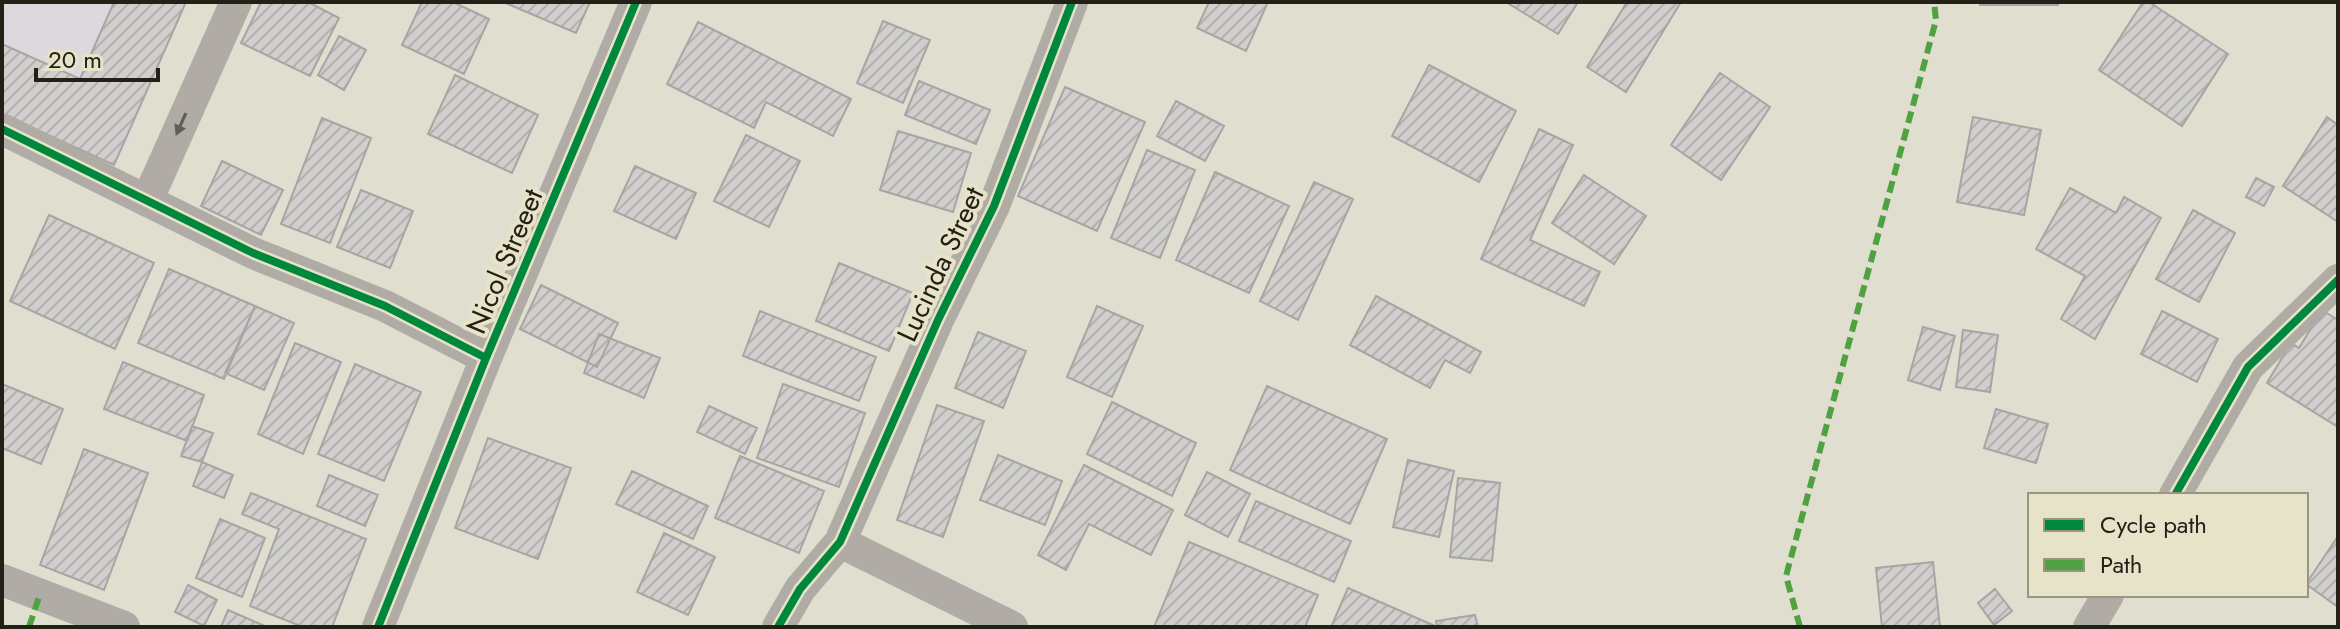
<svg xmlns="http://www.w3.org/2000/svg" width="2340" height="629" viewBox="0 0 2340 629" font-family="Jost,sans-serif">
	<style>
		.education { fill: #dcd8de }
		.building { fill: url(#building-hatch); stroke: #a7a5a4; stroke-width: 2 }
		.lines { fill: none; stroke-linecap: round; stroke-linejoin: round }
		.street { stroke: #b0aca5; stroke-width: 32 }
		.quiet { stroke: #50a240; stroke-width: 6; stroke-dasharray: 12 6; stroke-linecap: butt }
		.cycleway-casing { stroke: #e7e3c8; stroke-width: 13 }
		.cycleway { stroke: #00873e; stroke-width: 8 }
		.oneway { fill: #625f57 }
		.labels { text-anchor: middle; stroke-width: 8; stroke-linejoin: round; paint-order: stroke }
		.street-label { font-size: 28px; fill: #222017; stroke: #e7e3c8 }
	</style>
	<defs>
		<pattern id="building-hatch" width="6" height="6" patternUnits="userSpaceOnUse" patternTransform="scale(2)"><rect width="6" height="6" fill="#d0cfcd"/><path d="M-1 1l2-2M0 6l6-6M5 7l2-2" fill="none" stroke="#b2b1af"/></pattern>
	</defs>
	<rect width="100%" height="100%" fill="#e0decf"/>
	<path class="education" d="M2 2H183L121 158 2 108Z"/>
	<path class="building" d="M114 2H186L114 165 2 114V44L80 79Z
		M261 2H308L339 18 310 76 241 43Z
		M422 2H453L489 19 464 74 402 45Z
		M503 2H590L576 33Z
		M1209 2H1268L1246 51 1197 28Z
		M1506 2H1578L1558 34Z
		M1627 2H1681L1626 92 1587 67Z
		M1980 2H2058V5H1980Z
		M2143 2H2149L2228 54 2182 126 2099 70Z
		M883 21 930 40 903 103 857 83Z
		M698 22 851 99 833 136 766 102 754 128 667 84Z
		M339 36 366 50 344 90 318 75Z
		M1429 65 1516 111 1479 182 1392 136Z
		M1720 73 1770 107 1721 180 1671 145Z
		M455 75 538 115 512 173 428 134Z
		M919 81 990 110 976 144 905 115Z
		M1065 87 1145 122 1097 231 1018 196Z
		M1176 101 1224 126 1205 161 1157 136Z
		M1973 117 2041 130 2024 215 1957 202Z
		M2327 117 2338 125V222L2283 186Z
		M322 118 371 138 330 243 281 224Z
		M1539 129 1573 145 1530 240 1600 272 1584 306 1481 259Z
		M898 131 971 153 953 212 880 190Z
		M746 135 800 161 769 227 714 201Z
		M1147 150 1195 170 1160 258 1111 238Z
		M222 161 283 190 261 235 201 206Z
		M635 166 696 193 676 239 614 211Z
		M1215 172 1289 206 1249 293 1176 260Z
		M1584 175 1646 216 1614 264 1552 223Z
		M2256 178 2274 187 2264 206 2246 197Z
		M1314 182 1353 199 1298 320 1260 301Z
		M2070 188 2116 213 2124 197 2161 218 2095 339 2061 319 2085 276 2036 249Z
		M361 190 413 211 390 268 337 247Z
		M2193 210 2235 233 2199 302 2156 279Z
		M49 215 154 263 115 349 10 301Z
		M839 263 913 293 889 351 816 321Z
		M169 269 255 306 224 379 138 343Z
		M541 285 618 323 597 367 520 329Z
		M1376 296 1481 352 1470 373 1445 360 1430 388 1350 345Z
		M255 306 294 323 264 390 225 373Z
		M1097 306 1143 326 1112 397 1067 377Z
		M2322 310 2338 320V427L2267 383 2291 343 2299 348Z
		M760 311 876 357 859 401 743 356Z
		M2162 311 2218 339 2197 382 2141 354Z
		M1923 327 1955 336 1940 390 1908 380Z
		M1963 330 1998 335 1990 392 1956 387Z
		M978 332 1026 351 1003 408 955 388Z
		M599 334 660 358 644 398 584 373Z
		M295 343 341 362 303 454 258 434Z
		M123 362 204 395 187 441 104 409Z
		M355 364 421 392 384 481 318 454Z
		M2 384 63 409 41 464 2 448Z
		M783 384 865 413 839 487 757 458Z
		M1267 386 1387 439 1350 524 1230 470Z
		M1112 402 1196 443 1172 496 1087 454Z
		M937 405 984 421 943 537 897 520Z
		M709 406 757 428 745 454 697 432Z
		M1996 409 2048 424 2036 463 1984 448Z
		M192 426 213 433 202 462 181 456Z
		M488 438 571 468 538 559 455 528Z
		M84 449 148 473 104 590 40 565Z
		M998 455 1062 481 1045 525 980 500Z
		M740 456 824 491 799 553 715 518Z
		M1408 460 1454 471 1439 537 1393 527Z
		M202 462 233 475 224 498 193 486Z
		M1084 465 1173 510 1151 555 1089 524 1066 570 1038 555Z
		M632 471 708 506 693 539 616 504Z
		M1207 472 1250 494 1228 537 1185 515Z
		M329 475 378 495 365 526 317 506Z
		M1458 478 1500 483 1492 561 1450 557Z
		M251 493 366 539 332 627H303L250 606 279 529 242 514Z
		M1256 501 1351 541 1334 582 1239 541Z
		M220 519 265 538 242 597 196 578Z
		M664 533 715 557 688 615 637 592Z
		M2338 536V607L2306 584Z
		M1189 542 1318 595 1305 627H1154Z
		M1933 562 1940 627H1882L1876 568Z
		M188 585 217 600 204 626 175 612Z
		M1348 588 1433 625 1432 627H1331Z
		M1995 589 2012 611 1994 625 1978 603Z
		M228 610 267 627H221Z
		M1475 615 1478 627H1437L1436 621Z"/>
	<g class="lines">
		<path class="street" d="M2 129 253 253 385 306 486 358
			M147 201 236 2
			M2175 495 2248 367 2338 280
			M840 542 1012 627
			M2 580 124 627
			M378 627 486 358 636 2
			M778 627 800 589 840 542 938 320 994 206 1072 2
			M2089 627 2108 595"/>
		<path class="quiet" d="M29 627 40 594
			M1800 627 1786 576 1936 20 1934 2"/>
		<defs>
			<path id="cycleway" d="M2 129 253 253 385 306 486 358
				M2175 495 2248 367 2338 280
				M378 627 486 358 636 2
				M778 627 800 589 840 542 938 320 994 206 1072 2"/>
		</defs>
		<use href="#cycleway" class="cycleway-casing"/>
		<use href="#cycleway" class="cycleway"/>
	</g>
	<defs><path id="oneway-solid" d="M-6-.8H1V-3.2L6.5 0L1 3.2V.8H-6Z" transform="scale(2)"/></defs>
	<use class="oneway" href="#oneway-solid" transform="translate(181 124) rotate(114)"/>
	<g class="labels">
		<g class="street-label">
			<text transform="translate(504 261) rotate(-67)" y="10">Nicol Streeet</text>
			<text transform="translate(940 264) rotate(-65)" y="10">Lucinda Street</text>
		</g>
	</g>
	<rect width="2340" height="629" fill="none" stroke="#222017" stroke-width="8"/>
	<rect x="2028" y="493" width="280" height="104" fill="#e7e3c8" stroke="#989581" stroke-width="2"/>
	<rect x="2044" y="519" width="40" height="12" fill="#00873e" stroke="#989581" stroke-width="2"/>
	<text x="2100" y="533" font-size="24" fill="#222017">Cycle path</text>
	<rect x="2044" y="559" width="40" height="12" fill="#50a240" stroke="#989581" stroke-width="2"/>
	<text x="2100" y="573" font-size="24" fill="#222017">Path</text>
	<path d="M36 68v12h122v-12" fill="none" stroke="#222017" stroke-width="4"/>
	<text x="48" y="68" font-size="24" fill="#222017" stroke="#e7e3c8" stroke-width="6" paint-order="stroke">20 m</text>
</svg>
